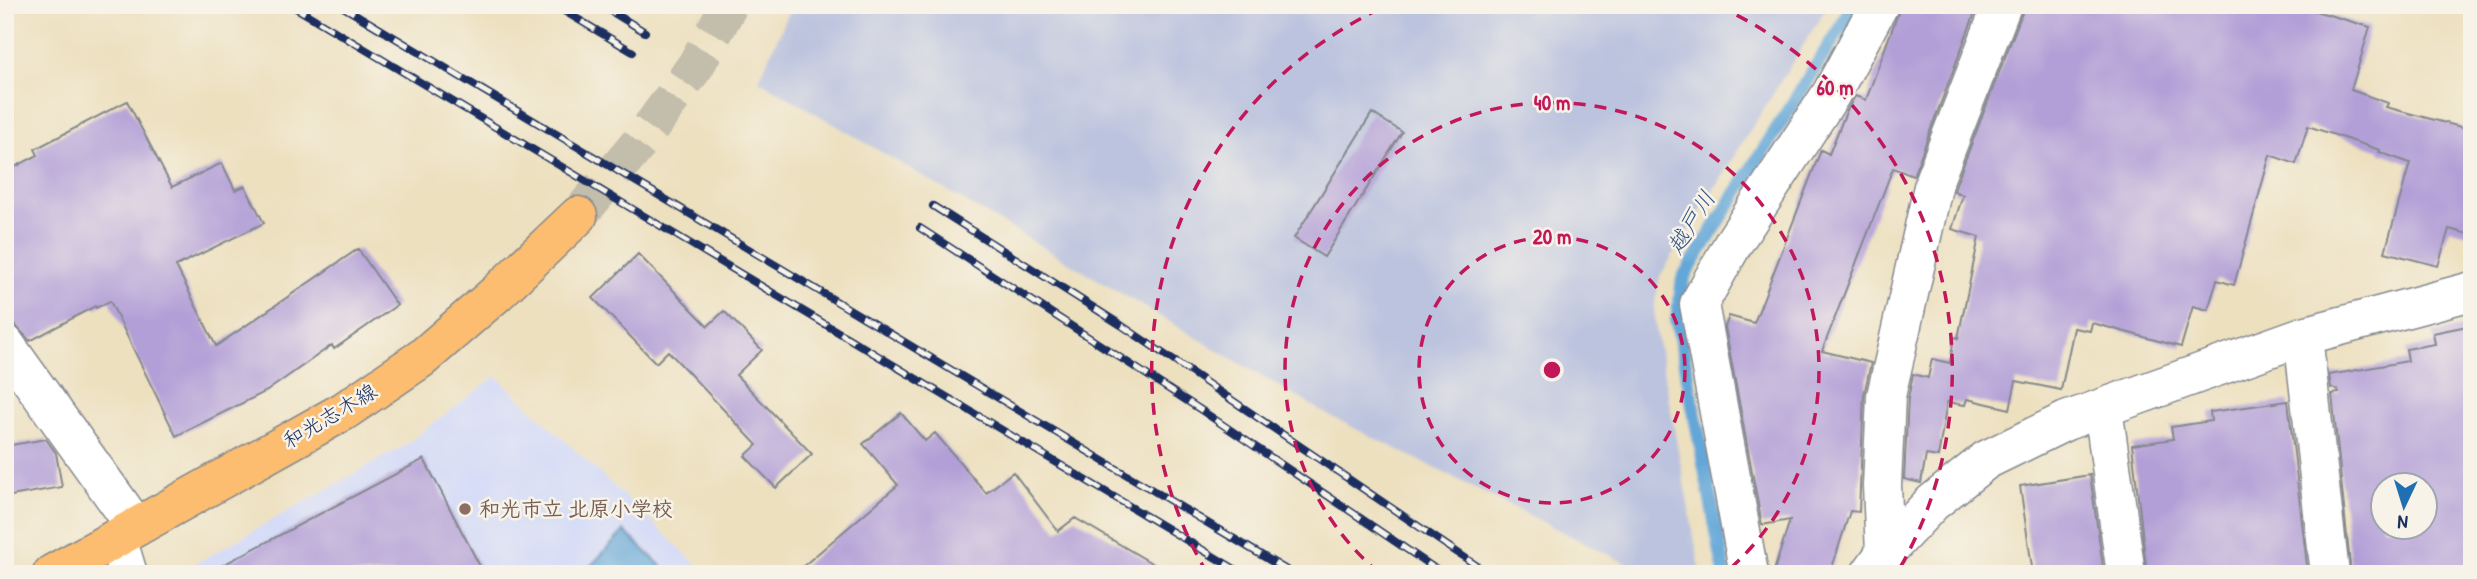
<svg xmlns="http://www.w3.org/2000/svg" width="2477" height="579" viewBox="0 0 2477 579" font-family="'Patrick Hand','Klee One',sans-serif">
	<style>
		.built { fill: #d1d9f9 }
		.industrial { fill: #bbc3de }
		.water { fill: #63a7d8; stroke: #3f6b9b; stroke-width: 2 }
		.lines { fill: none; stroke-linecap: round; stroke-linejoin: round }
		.stream { stroke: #63a7d8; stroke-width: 14 }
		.building { fill: #b29fd7; fill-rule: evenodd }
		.major-tunnel { stroke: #c3bdac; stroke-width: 38; stroke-dasharray: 38 19; stroke-linecap: butt }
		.minor-casing { stroke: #84888e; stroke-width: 41 }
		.major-casing { stroke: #84888e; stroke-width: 41 }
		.minor { stroke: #fff; stroke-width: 38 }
		.major { stroke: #fcbd6f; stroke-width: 38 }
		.rail-casing { stroke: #1b2f5e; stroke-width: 8 }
		.rail { stroke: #f7f3e8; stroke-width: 5; stroke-dasharray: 16; stroke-linecap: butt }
		.ring { fill: none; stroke: #c2185b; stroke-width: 3.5; stroke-dasharray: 12 9 }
		.education-dot { fill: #8d6e63; stroke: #f7f3e8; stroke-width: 2.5 }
		.labels { text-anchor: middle; stroke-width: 5; stroke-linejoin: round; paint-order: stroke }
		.street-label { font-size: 21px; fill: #1b2f5e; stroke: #f7f3e8 }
		.education-label { font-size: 21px; font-weight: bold; fill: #785e54; stroke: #f7f3e8; text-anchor: start }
		.water-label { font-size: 23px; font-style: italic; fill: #315383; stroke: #f7f3e8 }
		.centre { fill: #c2185b; stroke: #f7f3e8; stroke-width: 3.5 }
		.ring-label { font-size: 21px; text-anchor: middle; font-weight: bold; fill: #c2185b; stroke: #f7f3e8; stroke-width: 5; stroke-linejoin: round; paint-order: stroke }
	</style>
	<rect width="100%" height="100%" fill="#f7f3e8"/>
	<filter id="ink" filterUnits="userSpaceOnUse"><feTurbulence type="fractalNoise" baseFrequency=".0143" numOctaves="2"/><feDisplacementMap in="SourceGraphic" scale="14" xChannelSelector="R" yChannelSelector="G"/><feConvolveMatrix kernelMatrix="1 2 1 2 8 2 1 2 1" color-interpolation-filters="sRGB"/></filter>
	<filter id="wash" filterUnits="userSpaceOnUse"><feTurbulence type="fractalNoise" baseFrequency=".00686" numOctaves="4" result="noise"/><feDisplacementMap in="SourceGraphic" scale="28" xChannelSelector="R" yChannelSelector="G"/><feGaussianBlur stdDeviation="1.57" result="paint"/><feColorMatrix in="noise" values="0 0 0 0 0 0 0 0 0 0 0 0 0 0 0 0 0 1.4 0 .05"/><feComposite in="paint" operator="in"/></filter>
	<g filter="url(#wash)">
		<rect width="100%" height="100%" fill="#ede0bf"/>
		<path class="built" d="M496 376 707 574H177L405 445Z"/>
		<path class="industrial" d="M792 5H1828L1660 276 1654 307 1656 330 1701 574H1647L1326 414 759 80Z"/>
		<path class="water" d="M624 531 670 574H583Z"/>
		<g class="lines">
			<path class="stream" d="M1725 574 1677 321 1683 278 1844 22 1852 5"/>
		</g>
		<g id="blocks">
			<path class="building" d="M1901 5H1978L1913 176 1893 168 1822 351 1871 363 1864 395 1859 512 1850 511 1830 574H1773L1790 520 1762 525 1725 327 1729 316 1754 323 1821 150 1829 154 1846 112 1855 96 1866 100Z
				M2023 5H2295L2370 27 2351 90 2388 103 2386 107 2472 130V235L2449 229 2438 266 2385 252 2410 163 2379 152 2380 150 2308 126 2296 164 2270 155 2234 285 2217 280 2208 310 2193 306 2181 347 2092 323 2090 331 2074 328 2061 390 2016 381 2010 409 1967 399 1965 405 1947 402 1938 457 1926 455 1921 483 1904 479 1908 399 1913 374 1928 378 1932 359 1950 363 1954 337 1958 338 1979 237 1952 229 1963 195 1954 191 1956 184 2022 13Z
				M127 101 172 187 222 163 235 190 245 186 264 223 176 266 216 346 358 249 397 305 334 349 332 345 267 391 176 436 110 301 96 308 95 306 30 341 14 324 5 308V172L38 155 35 149Z
				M1372 113 1402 132 1324 257 1294 238Z
				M638 254 708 326 724 311 762 350 736 375 812 454 776 488 745 456 757 445 668 351 656 363 593 298Z
				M2472 325V574H2351L2332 394 2339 393 2338 390 2331 388 2329 375 2408 361 2406 349 2435 344 2433 333ZM2383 485H2425V527H2383Z
				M2288 401 2308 574H2147L2132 445 2173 439 2171 427 2211 421 2210 412Z
				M901 413 925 441 935 433 986 493 1013 472 1058 531 1075 518 1170 574H794L898 485 863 444Z
				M46 439 56 453 62 487 5 497V446Z
				M424 459 484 574H206Z
				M2090 475 2104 574H2033L2020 486Z"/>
		</g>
	</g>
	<g filter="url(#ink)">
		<use href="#blocks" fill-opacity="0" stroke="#84888e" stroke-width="2"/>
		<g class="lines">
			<path class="major-tunnel" d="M578 216 641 141 696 65 729 5"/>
			<defs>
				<path id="minor" d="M2303 336 2330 574
					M5 344 136 527
					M2103 408 2126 574
					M117 538 128 574
					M1885 553 1882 486 1886 396 1935 178 2002 5
					M1749 574 1699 304 1734 242 1831 94 1879 5
					M1870 574 1885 553 1932 503 1986 460 2066 421 2303 336 2472 291"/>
				<path id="major" d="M52 574 344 411 422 358 497 293 578 216"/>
			</defs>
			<use href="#minor" class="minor-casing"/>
			<use href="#major" class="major-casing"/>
			<use href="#minor" class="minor"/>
			<use href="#major" class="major"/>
			<defs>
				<path id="rail" d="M291 5 1243 574
					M340 5 1293 574
					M554 5 633 52
					M601 5 645 32
					M933 206 1121 325 1489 574
					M920 228 1201 410 1443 574"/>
			</defs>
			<use href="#rail" class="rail-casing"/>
			<use href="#rail" class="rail"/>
		</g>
	</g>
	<g class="ring">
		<circle cx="1552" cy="370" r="133"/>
		<path d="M1379 573A267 267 0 1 1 1725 573"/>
		<path d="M1207 573A400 400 0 0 1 1386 6M1718 6A400 400 0 0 1 1897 573"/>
	</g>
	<circle class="education-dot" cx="465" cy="509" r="7"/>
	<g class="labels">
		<g class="street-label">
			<text transform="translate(330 416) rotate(-31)" y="7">和光志木線</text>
		</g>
		<g class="education-label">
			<text x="479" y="516">和光市立 北原小学校</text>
		</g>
		<g class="water-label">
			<text transform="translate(1691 222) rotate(-58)" y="8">越戸川</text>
		</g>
	</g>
	<circle cx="1552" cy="370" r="10" class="centre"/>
	<g class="ring-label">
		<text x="1835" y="95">60 m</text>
		<text x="1552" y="110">40 m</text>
		<text x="1552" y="244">20 m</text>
	</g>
	<rect width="2477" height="579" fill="none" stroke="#f7f3e8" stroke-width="28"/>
	<g transform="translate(2404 506) rotate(184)"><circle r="33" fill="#f7f3e8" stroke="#9fa5b1" stroke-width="2"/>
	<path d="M0-5L12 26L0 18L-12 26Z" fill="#1f6fb2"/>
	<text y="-10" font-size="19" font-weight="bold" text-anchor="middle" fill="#1b2f5e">N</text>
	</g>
</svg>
